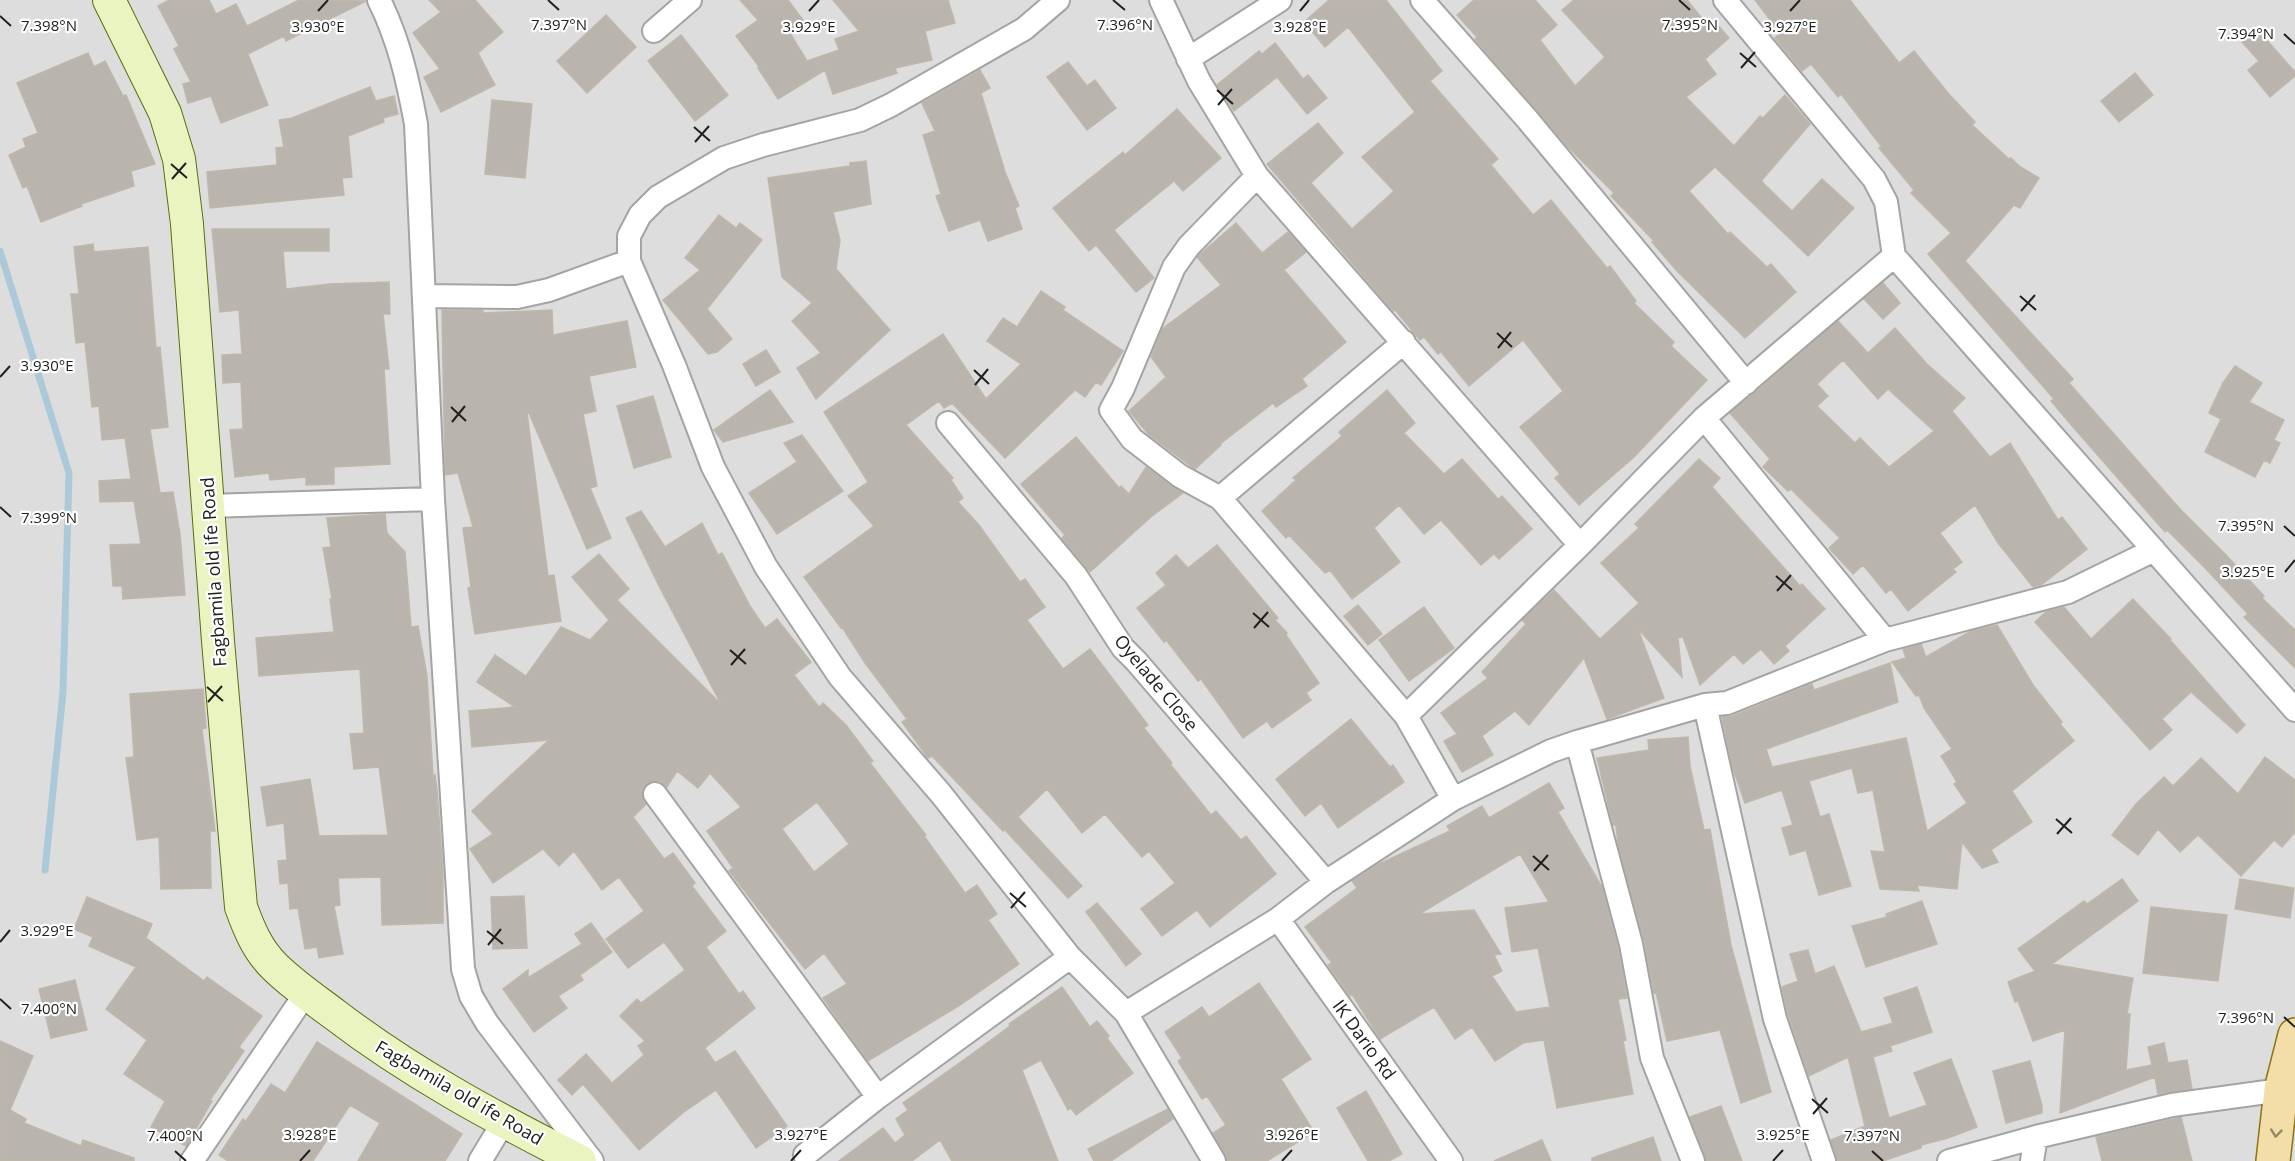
<svg xmlns="http://www.w3.org/2000/svg" width="2295" height="1161" viewBox="0 0 2295 1161" font-family="'Open Sans',sans-serif">
	<style>
		.residential { fill: #dedddd }
		.lines { fill: none; stroke-linecap: round; stroke-linejoin: round }
		.stream { stroke: #acc9d9; stroke-width: 7 }
		.building { fill: #b9b4ad; stroke: #c0b7ab; stroke-width: 1.5; fill-rule: evenodd }
		.street-casing { stroke: #a4a4a4; stroke-width: 26 }
		.secondary-casing { stroke: #576e10; stroke-width: 34 }
		.primary-casing { stroke: #8d750f; stroke-width: 36 }
		.street { stroke: #fff; stroke-width: 22 }
		.secondary { stroke: #eaf4c1; stroke-width: 32 }
		.primary { stroke: #f3dda9; stroke-width: 33 }
		.oneway { stroke: #94886b }
		.ticks { fill: none; stroke: #202020; stroke-width: 2 }
		.labels { text-anchor: middle; stroke-width: 4.5; stroke-linejoin: round; paint-order: stroke }
		.street-label { font-size: 18px; fill: #202020; stroke: #fff }
		.ticks-label { font-size: 15px; text-anchor: middle; fill: #202020; stroke: #fff; stroke-width: 4.5; stroke-linejoin: round; paint-order: stroke }
	</style>
	<rect width="100%" height="100%" fill="#f0eee8"/>
	<path class="residential" d="M0 0H2295V1161H0Z"/>
	<g class="lines">
		<path class="stream" d="M0 251 69 473 63 692 45 870"/>
	</g>
	<path class="building" d="M169 0H209L216 14 236 4 247 26 299 0 366 1 286 41 284 36 248 54 268 105 221 123 211 96 188 103 183 84 191 82 174 49 179 46 158 6Z
		M429 0H475L503 32 478 53 495 85 441 112 424 77 440 69 413 33 441 12Z
		M740 0H788L806 24 791 35 807 61 839 50 835 39 859 31 833 0H948L955 23 925 31 932 60 895 68 897 73 833 94 825 70 778 99 758 68H760L736 36 758 20Z
		M1329 0H1386L1442 71 1430 81 1498 159 1491 165 1533 215 1551 200 1607 268 1610 266 1636 301 1634 303 1674 342 1671 346 1707 380 1634 457 1579 505 1555 478 1560 474 1520 427 1563 391 1523 340 1469 386 1441 352 1438 354 1424 337 1420 340 1395 310 1393 311 1267 164 1318 123 1343 153 1311 183 1352 229 1394 191 1362 157 1415 112 1348 27 1325 47 1304 22Z
		M1474 0H1535L1557 25 1540 40 1575 86 1605 57 1562 10 1574 0H1687L1709 27 1715 22 1729 38 1705 59 1716 74 1686 97 1734 146 1760 116 1763 118 1785 95 1810 124 1762 180 1763 183 1792 211 1822 179 1854 208 1808 256 1715 167 1689 191 1728 234 1730 232 1767 267 1771 264 1796 292 1745 338 1677 271 1652 242 1654 241 1611 196 1614 193 1568 147 1475 39 1477 37 1457 15Z
		M1755 0H1850L1899 63 1914 51 1948 93 1975 122 1972 125 2009 159 2011 158 2019 166 2039 178 2020 208 2014 205 1965 261 2073 379 2069 383 2180 509 2226 555 2264 596 2262 598 2295 630V668L2244 617 2248 614 2205 568 2167 530 2165 532 2073 427 2051 401 2054 399 1928 254 1951 233 1911 193 1914 190 1879 148 1881 146 1841 94 1838 97 1811 64 1802 71 1775 38 1780 33Z
		M606 15 636 47 587 93 557 61Z
		M2257 29 2295 72V76L2270 97 2248 70 2259 61 2242 42Z
		M681 35 728 95 695 121 648 61Z
		M1275 43 1303 79 1308 75 1327 98 1307 114 1277 77 1234 111 1217 85 1259 51 1262 54Z
		M88 53 94 67 105 61 123 96 126 95 155 164 131 171 134 186 81 204 82 206 41 222 27 186 23 188 9 155 26 147 23 139 38 133 17 83Z
		M1068 62 1087 86 1095 80 1116 108 1087 130 1047 77Z
		M980 70 990 88 981 93 1005 172 1019 206 1015 208 1022 229 988 241 980 220 949 231 936 196 941 194 923 135 935 131 922 103Z
		M2135 73 2153 95 2119 122 2101 101Z
		M370 87 376 101 394 96 398 114 383 118 384 122 348 136 352 177 342 178 344 195 210 208 207 172 277 165 276 148 284 147 279 120 292 118Z
		M492 100 532 104 525 178 485 174Z
		M1177 109 1221 158 1183 191 1174 181 1114 230 1154 278 1136 292 1096 245 1089 251 1053 208 1123 152 1125 155Z
		M866 161 871 204 833 212 840 240 836 269 890 330 816 399 797 368 821 353 792 321 812 303 782 277 768 178 850 166V163Z
		M719 215 736 228 740 223 762 240 707 309 732 339 717 352 708 354 663 300 700 270 685 258Z
		M1236 223 1262 253 1288 232 1306 252 1284 270 1346 342 1302 379 1307 386 1276 407 1273 403 1220 444 1221 445 1195 469 1149 435 1129 411 1166 377 1151 357 1162 329 1221 285 1197 257Z
		M212 229H329V251H283L286 289 330 284 389 282 390 314H383L389 369H384L390 464 334 467V484L306 485V477L270 480 269 473 235 477 230 430 243 429 241 382 223 383 222 355 242 354 239 310 220 312Z
		M93 244 94 252 148 247 156 348 160 347 168 427 150 429 160 493 173 492 180 534 185 595 123 599 122 586H113L110 545 141 544 134 501 100 502 99 481 131 479 125 438 102 440 99 406 92 407 85 342 76 343 71 294H79L74 247Z
		M1883 283 1900 303 1883 319 1864 299Z
		M1041 291 1065 307 1063 310 1123 351 1101 385 1096 382 1085 397 1075 390 1005 458 952 403 944 408 939 401 906 425 953 478 951 480 963 498 958 502 979 525 1020 582 1025 579 1045 607 1027 620 1063 669 1090 649 1148 725 1144 728 1172 763 1170 764 1211 815 1216 811 1241 840 1246 836 1276 874 1210 927 1197 910 1162 936 1141 909 1175 883 1149 851 1142 857 1105 814 1082 833 1047 789 1018 817 1082 886 1068 898 1005 830 1003 831 932 756 928 758 902 722 907 719 865 663 842 627 841 628 804 577 874 526 848 496 868 482 824 412 943 334 986 399 1021 364 987 341 1003 318 1017 327Z
		M442 310H483V313L552 310 553 335 627 321 636 367 589 376 596 411 583 414 597 486 590 488 611 538 587 549 529 413H527L548 576 554 575 561 621 475 634 468 588 471 587 463 528 473 527 458 473 445 475Z
		M1838 321 1868 353 1895 328 1927 364 1965 398 1952 411 1990 457 2010 443 2058 520 2062 517 2087 549 2041 585 2033 587 1998 543 1975 505 1940 533 1962 562 1953 569 1956 572 1908 611 1891 589 1886 593 1863 565 1853 574 1829 548 1840 538 1791 489 1788 491 1763 467 1770 459 1730 413ZM1843 360 1878 399 1888 389 1934 431 1889 467 1860 438 1855 443 1817 406 1828 396 1817 384Z
		M766 350 780 372 756 386 743 364Z
		M2235 366 2262 383 2249 402 2284 420 2274 440 2280 443 2270 463 2264 460 2255 477 2205 452 2221 419 2209 413 2223 383Z
		M770 390 793 422 723 442 714 430Z
		M1387 390 1415 423 1404 433 1444 474 1462 459 1498 499 1502 496 1532 529 1499 559 1494 554 1481 565 1441 520 1424 534 1399 505 1374 528 1400 562 1352 599 1330 570 1325 573 1289 535 1286 538 1262 511 1296 480 1293 478 1342 436 1339 432Z
		M653 396 671 457 634 468 617 406Z
		M802 435 843 491 777 534 749 493 797 462 784 443Z
		M1076 437 1119 488 1121 486 1129 494 1146 467 1183 493 1152 516 1090 572 1062 538 1065 535 1021 484Z
		M1699 459 1720 478 1712 487 1800 586 1802 584 1825 609 1785 646 1789 651 1774 664 1761 649 1743 664 1734 654 1700 685 1683 637 1678 638 1682 677 1638 629 1664 698 1607 719 1584 658 1529 725 1515 711 1482 736 1493 755 1462 772 1444 741 1457 734 1441 713 1488 678 1482 672 1526 624 1522 620 1554 590 1600 639 1639 603 1601 563 1639 528 1635 524Z
		M641 511 665 547 702 523 718 555 722 553 750 606 765 628 777 619 811 662 794 675 819 707 823 703 846 725 873 761 870 763 926 835 924 836 965 893 977 885 997 914 988 920 1019 964 960 1005 868 1061 823 998 847 984 824 953 805 969 729 871 733 868 707 831 741 807 710 773 698 788 677 771 667 787 660 781 648 783 643 788 642 795 646 804 633 817 664 859 673 853 695 883 692 886 726 931 706 947 739 994 743 991 755 1008 705 1048 715 1063 735 1051 787 1126 756 1148 716 1090 684 1112 639 1150 583 1084 572 1095 558 1080 586 1054 612 1083 644 1055 638 1046 645 1041 620 1016 637 999 641 1003 685 970 664 942 628 968 606 939 644 911 619 877 602 890 574 851 559 866 543 849 493 883 470 849 493 834 472 811 549 740 472 747 469 711 515 707 477 682 495 655 526 676 561 627 590 640 609 620 572 577 599 554 629 589 617 600 721 704 659 586 626 518ZM817 802 849 844 814 872 782 829Z
		M385 514 387 533 405 552 411 627 418 626 427 676 433 776 435 775 437 790 443 871V923L382 925 381 877 338 878 340 905 334 906 343 954 319 958 317 947 305 949 298 908 290 909 288 883 280 884 278 861 287 860 284 823 267 826 261 787 310 779 319 836 388 835 379 767 354 769 350 734 364 733 360 669 259 676 256 638 334 632 330 599H332L323 548 331 547 327 518Z
		M1217 545 1278 618 1275 620 1287 633 1286 635 1319 683 1306 693 1311 700 1272 728 1267 721 1243 738 1201 679 1198 681 1166 640 1164 642 1137 608 1166 585 1156 573 1176 555 1188 568Z
		M2133 599 2171 639 2170 640 2245 725 2237 733 2191 692 2162 719 2172 730 2150 750 2035 622 2047 611 2064 607 2091 639Z
		M1358 605 1382 634 1368 645 1344 616Z
		M1424 607 1454 648 1409 681 1379 640Z
		M1997 625 2033 685 2062 722 2060 724 2074 741 2012 791 2032 822 1991 850 1998 862 1982 868 1962 842 1957 889 1917 885 1919 891 1880 889 1871 851 1885 852 1873 790 1858 793 1852 768 1809 781 1820 817 1829 814 1851 886 1819 895 1806 850 1790 855 1782 828 1793 825 1782 790 1745 803 1732 766 1722 717 1732 716 1812 684 1814 690 1890 663 1898 702 1766 749 1772 767 1906 738 1927 831 1967 803 1954 784 1957 782 1941 756 1952 749 1924 708 1919 695 1916 696 1892 662 1906 658 1903 649 1921 644 1926 657 1971 631Z
		M203 689 206 728 202 729 215 831H210L211 888 161 889 159 837 137 840 126 758 134 757 130 694Z
		M1351 719 1390 767 1393 765 1404 782 1338 828 1321 803 1305 816 1276 779Z
		M1688 737 1690 766 1704 830 1710 829 1731 945 1771 1092 1741 1103 1720 1030 1667 1041 1656 992 1654 993 1644 941 1618 845 1616 825H1613L1597 758 1649 750 1648 740Z
		M2265 757 2295 780V832L2282 847 2274 840 2241 876 2198 835 2180 852 2158 829 2138 855 2112 835 2136 804 2164 777 2173 786 2201 758 2238 794Z
		M1549 783 1564 808 1558 812 1602 887 1618 947 1627 998 1618 999 1626 1040 1623 1041 1633 1094 1557 1108 1544 1040 1523 1043 1495 1061 1472 1027 1455 1039 1434 1007 1380 1039 1352 994 1350 996 1328 965 1332 963 1305 927 1357 888 1352 881 1377 865 1450 831 1447 826 1482 806 1489 818ZM1520 854 1549 902 1505 908 1512 952 1538 948 1550 1007 1516 1012 1492 976 1502 971 1494 955 1501 954 1474 910 1419 914Z
		M2122 879 2138 901 2052 964 2133 978 2127 1014H2130L2126 1070 2152 1065 2148 1047 2164 1043 2168 1063 2187 1060 2192 1089 2158 1094 2155 1077 2060 1113 2065 1030 2033 1041 2018 1001 2015 1002 2008 982 2035 971 2018 949 2084 901 2087 904Z
		M2240 879 2294 888 2290 918 2235 909Z
		M524 896 527 948 493 949 491 897Z
		M87 897 152 924 146 938 204 981 207 977 262 1016 239 1047 244 1051 210 1100 212 1101 186 1146 151 1127 165 1101 124 1074 147 1040 106 1009 136 967 89 946 93 937 74 929Z
		M1922 901 1937 944 1866 967 1852 926 1887 917 1886 914Z
		M1097 903 1141 954 1126 966 1086 912Z
		M2151 907 2227 915 2218 981 2143 973Z
		M591 923 612 952 580 975 583 980 558 996 567 1008 534 1032 503 989 528 970V978L582 944 575 934Z
		M1808 950 1815 974 1834 966 1861 1032 1893 1023 1884 998 1917 987 1932 1032 1890 1046 1892 1051 1873 1057 1889 1118 1927 1105 1914 1073 1951 1059 1977 1127 1948 1138 1921 1145V1148L1883 1161H1837L1831 1140 1865 1126 1848 1057 1809 1076 1788 1015 1782 987 1798 981 1790 954Z
		M75 980 87 1030 51 1038 39 989Z
		M1259 983 1311 1059 1281 1079 1314 1132 1267 1161H1227L1213 1133 1226 1125 1207 1096 1202 1099 1178 1061 1182 1058 1165 1032 1202 1007 1209 1017Z
		M1062 987 1090 1027 1097 1021 1109 1036 1107 1038 1133 1073 1076 1115 1071 1108 1068 1110 1041 1060 1022 1070 1058 1161H952L940 1140 912 1161H839L883 1128 895 1143 905 1135 896 1119 908 1110 903 1103 965 1059 1010 1026 1009 1024Z
		M0 1041 33 1056 10 1110 26 1119 24 1123 81 1146 83 1140 134 1158V1161H0Z
		M317 1042 462 1134 445 1161H358L380 1123 350 1105 313 1161H228L219 1155 243 1119 246 1121 271 1084 285 1093Z
		M2030 1061 2042 1106V1113L2006 1123 1993 1071Z
		M1366 1091 1402 1154 1389 1161H1368L1337 1108Z
		M1721 1106 1742 1161H1706L1690 1117Z
		M1168 1109 1173 1119 1111 1161H1094L1088 1149Z
		M2181 1117 2192 1161H2102L2096 1137Z
		M1653 1137 1661 1161H1592V1158Z
		M1542 1140 1551 1161H1494Z"/>
	<g class="lines">
		<defs>
			<path id="street" d="M379 0C399 40 408 81 416 124L433 499 463 969 471 996 487 1023 592 1161
				M1058 0 1024 29 891 105 860 120 763 145 724 158 658 197 640 215 629 236V261L674 365 713 467 766 567 840 677 941 794 1070 957 1126 1013 1214 1161
				M1161 0 1199 81 1257 176 1580 545
				M1422 0 1527 119 1746 383
				M1725 0 1874 179 1886 202 1894 256 2295 710
				M654 31 690 0
				M1188 59 1280 0
				M1257 176 1189 246 1174 267 1123 388 1111 410 1132 439 1180 476 1220 498 1406 716 1453 799
				M425 296 517 297 549 290 629 261
				M1704 418 1885 640
				M948 423 1076 576 1123 648 1136 661 1326 882
				M1220 498 1404 342
				M209 506 433 499
				M1705 705 1775 1019 1824 1161
				M1406 716 1580 545 1704 418 1894 256
				M1577 742 1631 944 1652 1058 1693 1161
				M655 794 878 1097
				M1278 919 1451 1161
				M1126 1013 1278 919 1326 882 1453 799 1551 751 1577 742 1705 705 1727 703 1885 640 2068 592 2154 550
				M805 1155 878 1097 1070 957
				M192 1161 306 993
				M480 1161 503 1123
				M1949 1161 2036 1137 2172 1105 2281 1090
				M2032 1161 2036 1137"/>
			<path id="secondary" d="M109 0 165 113 179 159 187 224 218 641 241 907C249 929 257 949 274 966 292 984 314 999 334 1014 411 1073 493 1117 580 1161"/>
			<path id="primary" d="M2273 1161 2281 1090 2295 1035"/>
		</defs>
		<use href="#street" class="street-casing"/>
		<use href="#secondary" class="secondary-casing"/>
		<use href="#primary" class="primary-casing"/>
		<use href="#street" class="street"/>
		<use href="#secondary" class="secondary"/>
		<use href="#primary" class="primary"/>
	</g>
	<defs><path id="oneway-chevron" d="M-2-3.5L2.5 0L-2 3.5" fill="none" stroke-width="1.6" stroke-linecap="round" stroke-linejoin="round" transform="scale(1.5)"/></defs>
	<use class="oneway" href="#oneway-chevron" transform="translate(2276 1133) rotate(96)"/>
	<path class="ticks" d="M548 0 559 10M1113 0 1125 10M1679 0 1690 10M318 11 328 0M809 11 819 0M1300 11 1309 0M1790 11 1800 0M0 16 11 26M2284 34 2295 44M1740 53 1756 67M1741 68 1755 52M1217 90 1233 104M1218 105 1232 89M694 127 710 141M695 142 709 126M171 164 187 178M172 179 186 163M2020 296 2036 310M2021 311 2035 295M1497 333 1512 347M1498 348 1511 332M974 370 989 384M0 377 10 366M975 385 988 369M451 407 466 421M452 422 465 406M0 507 11 517M2284 526 2295 536M2285 572 2295 560M1776 576 1792 590M1777 591 1791 575M1253 613 1269 627M1254 628 1268 612M730 650 746 664M731 665 745 649M207 687 223 701M208 702 222 686M2056 819 2072 833M2057 834 2071 818M1533 856 1549 870M1534 871 1548 855M1010 893 1026 907M1011 908 1025 892M487 931 503 944M0 942 10 930M488 945 501 929M0 999 11 1009M2284 1017 2295 1027M1812 1099 1828 1113M1813 1114 1827 1098M175 1151 186 1161M1872 1151 1883 1161M300 1161 310 1150M791 1161 801 1150M1282 1161 1292 1150M1773 1161 1783 1150"/>
	<g class="labels">
		<g class="street-label">
			<text transform="translate(214 572) rotate(-94)" y="6">Fagbamila old ife Road</text>
			<text transform="translate(1156 683) rotate(50)" y="6">Oyelade Close</text>
			<text transform="translate(1364 1040) rotate(54)" y="6">IK Dario Rd</text>
			<text transform="translate(459 1093) rotate(30)" y="6">Fagbamila old ife Road</text>
		</g>
	</g>
	<g class="ticks-label">
		<text x="559" y="30">7.397°N</text>
		<text x="1125" y="30">7.396°N</text>
		<text x="1690" y="30">7.395°N</text>
		<text x="49" y="31">7.398°N</text>
		<text x="318" y="32">3.930°E</text>
		<text x="809" y="32">3.929°E</text>
		<text x="1300" y="32">3.928°E</text>
		<text x="1790" y="32">3.927°E</text>
		<text x="2246" y="39">7.394°N</text>
		<text x="47" y="371">3.930°E</text>
		<text x="49" y="523">7.399°N</text>
		<text x="2246" y="531">7.395°N</text>
		<text x="2248" y="577">3.925°E</text>
		<text x="47" y="936">3.929°E</text>
		<text x="49" y="1014">7.400°N</text>
		<text x="2246" y="1023">7.396°N</text>
		<text x="310" y="1140">3.928°E</text>
		<text x="801" y="1140">3.927°E</text>
		<text x="1292" y="1140">3.926°E</text>
		<text x="1783" y="1140">3.925°E</text>
		<text x="175" y="1141">7.400°N</text>
		<text x="1872" y="1141">7.397°N</text>
	</g>
</svg>
